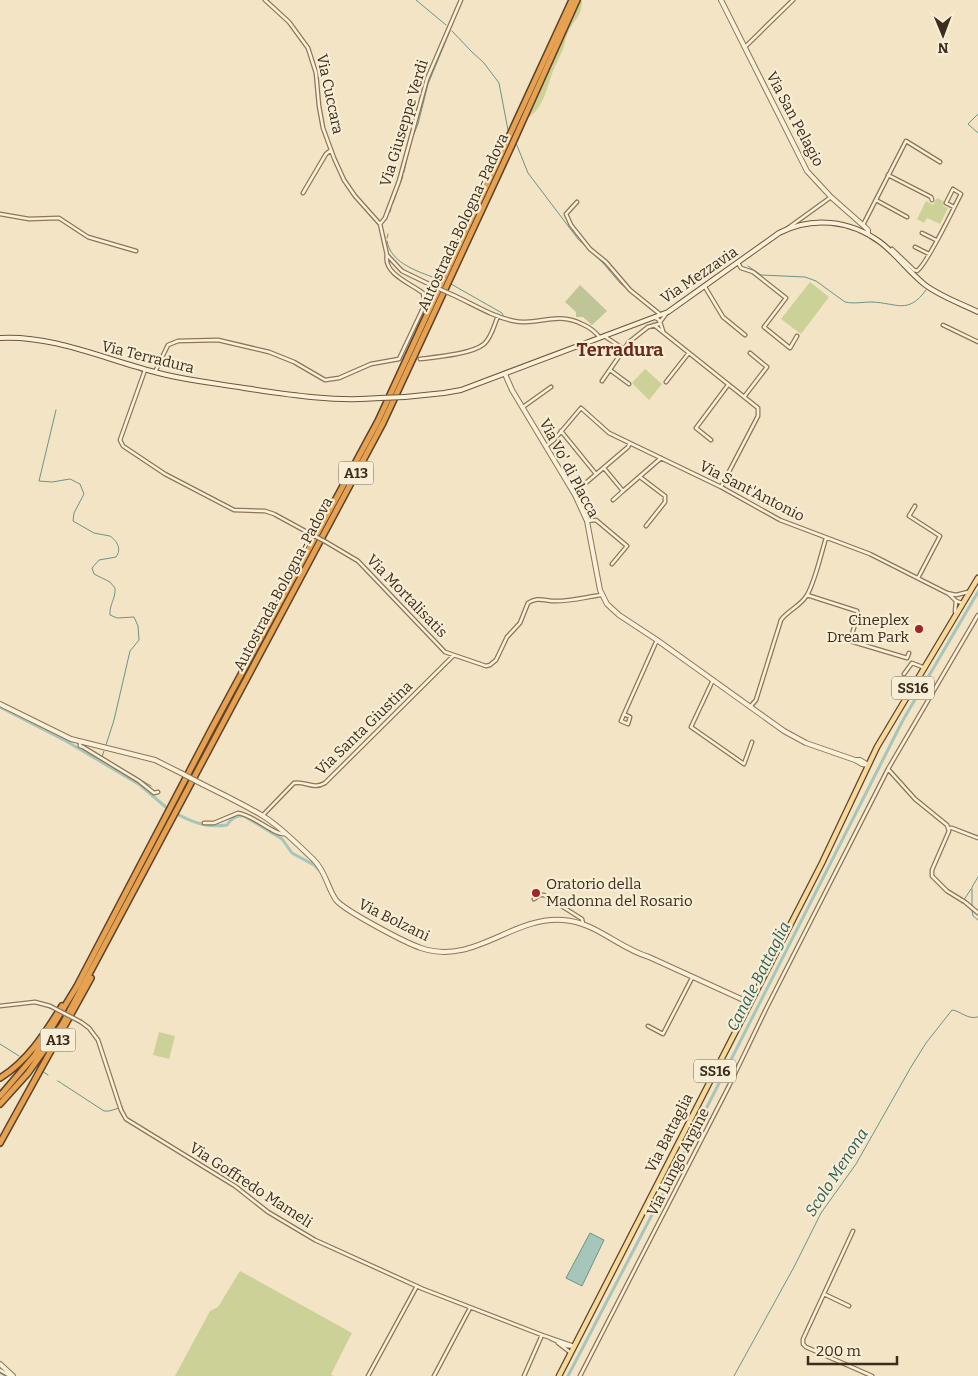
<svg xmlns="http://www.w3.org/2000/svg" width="978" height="1376" viewBox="0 0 978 1376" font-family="Bitter,serif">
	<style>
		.green { fill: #cbd197 }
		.cemetery { fill: #c0c597 }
		.water { fill: #a6c5bb; stroke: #6c9489 }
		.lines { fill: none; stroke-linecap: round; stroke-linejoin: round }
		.stream { stroke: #6c9489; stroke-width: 1 }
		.canal { stroke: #a6c5bb; stroke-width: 3 }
		.minor-casing { stroke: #8e7559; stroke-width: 5 }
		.tertiary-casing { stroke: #8e7559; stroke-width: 6 }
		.secondary-casing { stroke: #70553c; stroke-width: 6 }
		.primary-casing { stroke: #5c422d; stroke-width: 7 }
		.motorway-casing { stroke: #5c422d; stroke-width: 8 }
		.minor { stroke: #fbf1d9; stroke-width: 2.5 }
		.tertiary { stroke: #fbf1d9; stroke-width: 4 }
		.secondary { stroke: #fbf1d9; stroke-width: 4 }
		.primary { stroke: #f7d99a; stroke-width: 4.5 }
		.motorway { stroke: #e6a250; stroke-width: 5 }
		.minor-bridge-casing { stroke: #8e7559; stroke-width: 5; stroke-linecap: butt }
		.tertiary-bridge-casing { stroke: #8e7559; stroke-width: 6; stroke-linecap: butt }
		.secondary-bridge-casing { stroke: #70553c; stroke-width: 6; stroke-linecap: butt }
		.minor-bridge { stroke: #fbf1d9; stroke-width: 2.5 }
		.tertiary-bridge { stroke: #fbf1d9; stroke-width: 4 }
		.secondary-bridge { stroke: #fbf1d9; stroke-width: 4 }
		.poi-dot { fill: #a22427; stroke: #f8eed5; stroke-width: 2 }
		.labels { text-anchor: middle; stroke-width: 4.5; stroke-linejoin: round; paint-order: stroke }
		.shield { fill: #f8eed5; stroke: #756755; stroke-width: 1 }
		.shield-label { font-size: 14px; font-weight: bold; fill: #3d2d1e }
		.street-label { font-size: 15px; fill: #3d2d1e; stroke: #f8eed5 }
		.poi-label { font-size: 15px; fill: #3d2d1e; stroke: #f8eed5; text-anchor: end }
		.water-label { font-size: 16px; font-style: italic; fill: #2c5e5a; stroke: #f8eed5 }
		.quarter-label { font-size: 18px; font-weight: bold; fill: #6d2a1a; stroke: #f8eed5 }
	</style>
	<rect width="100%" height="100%" fill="#f2e4c4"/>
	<path class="green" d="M582 0C582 18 573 20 567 35 565 39 565 45 563 49 560 57 556 63 553 71 547 87 544 107 528 118L580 1Z
		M937 198 945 202 943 206 948 208 940 224 927 218 924 223 917 219 926 201 933 205Z
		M810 282 829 297 801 334 781 319Z
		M645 369 662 384 649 400 632 383Z
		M159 1032 175 1036 169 1059 153 1055Z
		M240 1271 352 1333 331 1374 333 1376H175L210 1311 218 1307Z"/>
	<path class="cemetery" d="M580 285 607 311 592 325 583 317H576V312L565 302Z"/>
	<path class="water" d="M590 1233 604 1240 582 1286 566 1278Z"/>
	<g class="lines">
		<path class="stream" d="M416 0 446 25
			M452 31 471 51 484 63 499 83 508 130
			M978 114 968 124 978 133
			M411 141 418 124 428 84 450 31
			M516 143 528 173 578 239 603 263 620 283 656 313
			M404 172 410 145
			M397 192 403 176
			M393 203 396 195
			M390 212 391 209
			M387 238 388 234
			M387 241C391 265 421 272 440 280
			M748 266 761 275 805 277 816 281 845 302C854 304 863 302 872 302 897 303 908 315 926 290
			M726 269 739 259
			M451 284 502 313 503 315
			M676 303 720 272
			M56 410 39 481 52 482 70 479 80 484 84 494 74 513 73 521 94 533 110 536C117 541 122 549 116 557L99 560 92 568 94 574 110 582 115 588C116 598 109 605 110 615L117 618 134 617 138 626 139 640 130 651 114 720 106 745
			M104 751 102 757 151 786
			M962 903 971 889
			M972 907V887L978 877
			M972 910 973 916 978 920
			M0 1044 19 1056
			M42 1071 48 1075
			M58 1081 104 1111H109L123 1107
			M0 1373 5 1376
			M734 1376 794 1267 821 1213 856 1164 911 1067 926 1043 952 1010C961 1011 967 1020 978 1017"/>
		<path class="canal" d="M0 707 66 741 140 785 168 809
			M177 814C194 823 208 828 227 825 231 819 236 815 244 816L282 839 292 853 314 865 320 871
			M568 1376 668 1184 903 720 978 592"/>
		<defs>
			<path id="minor" d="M265 0 289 22 308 48 316 73 319 106 323 128 334 158 344 180 355 196 380 224 387 255 402 271 433 286
				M745 47 793 0
				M888 175 931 197 932 200
				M303 193 326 154 331 150
				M876 200 907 217
				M577 202 566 214 571 225 590 249 606 262 630 290 661 315
				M0 214 29 219 59 218 88 237 136 251
				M380 224 385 218 399 181 427 79 461 0
				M863 225 906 141 940 162
				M788 228 831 197
				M922 233 936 240
				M915 247 929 254
				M892 249 914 270 917 271C928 263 953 209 961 194L953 189 946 203 954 207
				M738 263 741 268 753 272 786 298 764 327 790 348 797 336
				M705 287 723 317 745 335
				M453 295C473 304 493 317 514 321 539 326 555 311 582 324 589 327 595 331 600 338
				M654 325 758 408V416L721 487
				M943 325 978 342
				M663 331 660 322 666 314
				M604 336 624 349
				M420 359C437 357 472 354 484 344 492 337 494 325 498 316
				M145 370 120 440 123 446 165 474 234 510 265 511 274 514 307 532
				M610 370 629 384
				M155 372 168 345 178 341 218 340 269 352 294 362 325 380 339 378 371 364 399 359 425 304 423 293C412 284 383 274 387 255
				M602 381 629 342 648 327 659 324 660 322 658 319 655 318
				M666 382 688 354
				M744 397 767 367 750 353
				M523 407 551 387
				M561 431 596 474
				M711 440 696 428 728 385
				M546 446 554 440 581 408 609 433 721 487 780 520 870 554 947 593 956 595 968 592
				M604 468 623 491 661 458
				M640 477 665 496V502L646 526
				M574 493 628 447 630 443
				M613 500 623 491
				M915 506 909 516 940 536 918 578
				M587 521 596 520 627 546 612 564
				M326 542 358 561 445 652 486 666 490 665 496 660 507 637 520 623 528 603C536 597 543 600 552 601 568 602 586 597 601 595
				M949 594 956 601 962 603
				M807 595 857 611 858 614 850 641 907 658 909 653
				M955 612 956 601
				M904 674 912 663 925 668
				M713 680 691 727 744 764 752 742
				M750 707 756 700 781 620C788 610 801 606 807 595 815 582 821 554 826 538
				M624 714 630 717 628 724 621 721 624 714 657 640
				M80 742V746L83 747 139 781 154 793 158 792
				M888 769 915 799 947 825 949 831 932 870V876L947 891 965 902 978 913
				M263 815 294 783C306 781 313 790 325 783L453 656
				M204 823H214L238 813C254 815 275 836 285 834
				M948 828H952L978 838
				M534 899 540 895H544L582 919 583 924
				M0 1006 35 1002 50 1006
				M81 1022 89 1028 98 1040 121 1110 126 1119 235 1186 268 1212 315 1240 423 1289 542 1335 574 1346
				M648 1026 663 1034 692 978
				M853 1231 803 1339V1344L806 1347 872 1376
				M824 1294 849 1306
				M550 1338 567 1346 574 1347
				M558 1343 571 1353
				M0 1370 10 1376
				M368 1376 417 1286
				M434 1376 470 1308
				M524 1376 542 1335
				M580 1376 729 1086 767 1007 888 769 978 615"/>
			<path id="tertiary" d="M721 0 807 171 831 197 865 227 868 230V234
				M505 374 512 390 575 495 587 521 600 590 607 604 619 615 657 640 784 731 806 743 855 760 862 764 868 765
				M0 704 71 739 155 760 181 773
				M855 760H860L868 765
				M202 784C222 794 243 804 263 816 281 827 298 845 314 860 326 872 327 887 336 900 345 911 406 943 421 948 474 966 512 916 563 920 596 922 618 948 649 957L750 1003
				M0 1364 13 1376"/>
			<path id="secondary" d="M0 338C53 335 104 359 155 372 184 380 214 383 244 388 290 395 334 402 380 398
				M405 397 444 393 461 390 668 312 779 233C812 216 850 220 880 242 896 254 908 271 924 284 939 296 960 303 978 312"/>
			<path id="primary" d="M559 1376 822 863 877 747 978 578"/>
			<path id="motorway" d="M0 1078C28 1061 45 1033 62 1006
				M0 1096 35 1055 77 986 211 730 378 421 572 0
				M0 1104 28 1073 62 1025 383 423 511 147 577 0
				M0 1143 91 978"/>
		</defs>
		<use href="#minor" class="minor-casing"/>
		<use href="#tertiary" class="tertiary-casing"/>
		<use href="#secondary" class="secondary-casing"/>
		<use href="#primary" class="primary-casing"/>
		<use href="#motorway" class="motorway-casing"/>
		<use href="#minor" class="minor"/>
		<use href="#tertiary" class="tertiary"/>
		<use href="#secondary" class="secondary"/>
		<use href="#primary" class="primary"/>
		<use href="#motorway" class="motorway"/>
		<defs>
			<path id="minor-bridge" d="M433 286 453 295
				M307 532 326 542
				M50 1006 81 1022"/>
			<path id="tertiary-bridge" d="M181 773 202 784"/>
			<path id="secondary-bridge" d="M380 398 405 397"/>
		</defs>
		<use href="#minor-bridge" class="minor-bridge-casing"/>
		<use href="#tertiary-bridge" class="tertiary-bridge-casing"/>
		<use href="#secondary-bridge" class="secondary-bridge-casing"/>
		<use href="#minor-bridge" class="minor-bridge"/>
		<use href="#tertiary-bridge" class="tertiary-bridge"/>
		<use href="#secondary-bridge" class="secondary-bridge"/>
	</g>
	<g class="poi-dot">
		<circle cx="919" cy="629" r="5"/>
		<circle cx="536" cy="893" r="5"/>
	</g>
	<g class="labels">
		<g class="shield">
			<rect x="338.5" y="461.5" width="35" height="23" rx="4"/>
			<rect x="892" y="676.5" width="42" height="23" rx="4"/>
			<rect x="40.5" y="1028.5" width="35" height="23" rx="4"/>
			<rect x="694" y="1059.5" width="42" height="23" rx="4"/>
		</g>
		<g class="shield-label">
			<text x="356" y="478">A13</text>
			<text x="913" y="693">SS16</text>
			<text x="58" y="1045">A13</text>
			<text x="715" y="1076">SS16</text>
		</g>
		<g class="street-label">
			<text transform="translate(330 94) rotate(78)" y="5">Via Cuccara</text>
			<text transform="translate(795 119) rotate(62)" y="5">Via San Pelagio</text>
			<text transform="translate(404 123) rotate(-73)" y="5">Via Giuseppe Verdi</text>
			<text transform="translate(463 222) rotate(-65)" y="5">Autostrada Bologna-Padova</text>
			<text transform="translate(699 275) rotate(-34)" y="5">Via Mezzavia</text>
			<text transform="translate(148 357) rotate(14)" y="5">Via Terradura</text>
			<text transform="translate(569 468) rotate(62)" y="5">Via Vo' di Placca</text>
			<text transform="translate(752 491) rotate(27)" y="5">Via Sant'Antonio</text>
			<text transform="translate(283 584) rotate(-62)" y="5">Autostrada Bologna-Padova</text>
			<text transform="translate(407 596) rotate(46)" y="5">Via Mortalisatis</text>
			<text transform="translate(364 728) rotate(-44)" y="5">Via Santa Giustina</text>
			<text transform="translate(394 920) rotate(26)" y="5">Via Bolzani</text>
			<text transform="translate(669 1133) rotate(-63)" y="5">Via Battaglia</text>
			<text transform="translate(678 1162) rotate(-63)" y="5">Via Lungo Argine</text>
			<text transform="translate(251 1185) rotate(33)" y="5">Via Goffredo Mameli</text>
		</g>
		<g class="poi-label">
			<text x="909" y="625">Cineplex<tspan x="909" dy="17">Dream Park</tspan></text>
			<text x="546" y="889" text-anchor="start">Oratorio della<tspan x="546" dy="17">Madonna del Rosario</tspan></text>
		</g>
		<g class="water-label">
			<text transform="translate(758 976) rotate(-63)" y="6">Canale Battaglia</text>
			<text transform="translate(836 1172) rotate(-57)" y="6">Scolo Menona</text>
		</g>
		<g class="quarter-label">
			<text x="620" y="356">Terradura</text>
		</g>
	</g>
	<g transform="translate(943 35) rotate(179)" stroke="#f8eed5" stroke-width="4" paint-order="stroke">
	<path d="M0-4L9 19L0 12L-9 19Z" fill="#3d2d1e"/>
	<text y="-8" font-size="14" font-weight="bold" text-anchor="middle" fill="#3d2d1e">N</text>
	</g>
	<path d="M808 1356v8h89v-8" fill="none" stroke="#3d2d1e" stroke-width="2.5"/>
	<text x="816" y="1356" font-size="15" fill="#3d2d1e" stroke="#f8eed5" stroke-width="4" paint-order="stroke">200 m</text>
</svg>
